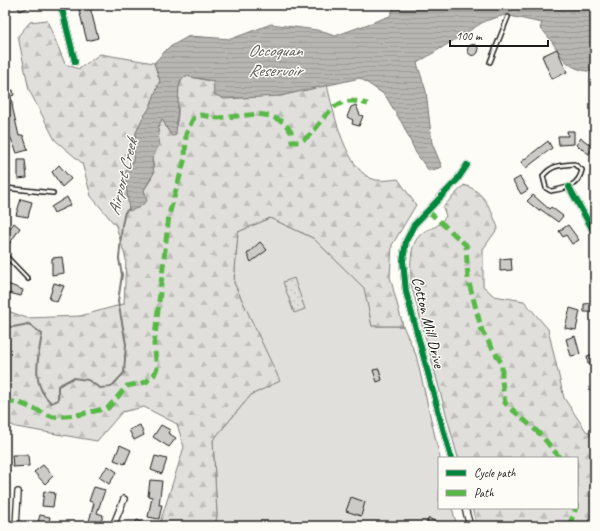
<svg xmlns="http://www.w3.org/2000/svg" width="600" height="531" viewBox="0 0 600 531" font-family="Caveat,sans-serif">
	<style>
		.grass { fill: #e0dfdb; stroke: #7e7e7c }
		.forest { fill: url(#forest-firs); stroke: #7e7e7c }
		.park { fill: url(#park-dots); stroke: #7e7e7c }
		.water { fill: url(#water-rules); stroke: #797876 }
		.lines { fill: none; stroke-linecap: round; stroke-linejoin: round }
		.stream { stroke: #797876; stroke-width: 2 }
		.building { fill: #cccbc8; stroke: #1c1c1c }
		.lane-casing { stroke: #1c1c1c; stroke-width: 6 }
		.street-casing { stroke: #1c1c1c; stroke-width: 8 }
		.lane { stroke: #fdfcf7; stroke-width: 3 }
		.street { stroke: #fdfcf7; stroke-width: 5.5 }
		.quiet { stroke: #58b947; stroke-width: 5; stroke-dasharray: 10 5; stroke-linecap: butt }
		.cycleway-casing { stroke: #fdfcf7; stroke-width: 8 }
		.cycleway { stroke: #00873e; stroke-width: 6 }
		.labels { text-anchor: middle; stroke-width: 3; stroke-linejoin: round; paint-order: stroke }
		.street-label { font-size: 16px; fill: #1c1c1c; stroke: #fdfcf7 }
		.water-label { font-size: 17px; font-style: italic; fill: #5a5a58; stroke: #fdfcf7 }
	</style>
	<defs>
		<pattern id="forest-firs" width="22" height="20" patternUnits="userSpaceOnUse"><rect width="22" height="20" fill="#e0dfdb"/><path d="M5 1l3.5 6h-7zM16 11l3.5 6h-7z" fill="#c0bfbb"/></pattern>
		<pattern id="park-dots" width="8" height="8" patternUnits="userSpaceOnUse"><rect width="8" height="8" fill="#e0dfdb"/><path d="M2 2h.1M6 6h.1" fill="none" stroke="#c0bfbb" stroke-width="1.8" stroke-linecap="round"/></pattern>
		<pattern id="water-rules" width="6" height="5" patternUnits="userSpaceOnUse"><rect width="6" height="5" fill="#b7b6b2"/><path d="M0 2.5h6" fill="none" stroke="#9d9c98"/></pattern>
	</defs>
	<rect width="100%" height="100%" fill="#fdfcf7"/>
	<filter id="ink" filterUnits="userSpaceOnUse"><feTurbulence type="fractalNoise" baseFrequency=".025" numOctaves="2"/><feDisplacementMap in="SourceGraphic" scale="8" xChannelSelector="R" yChannelSelector="G"/><feConvolveMatrix kernelMatrix="1 2 1 2 8 2 1 2 1" color-interpolation-filters="sRGB"/></filter>
	<g filter="url(#ink)">
		<path class="grass" d="M270 218 313 238 365 288 372 326H403L416 355 440 458 439 508H452L457 526H215L217 515 213 440 251 395 279 381 234 283 238 232Z"/>
		<path class="forest" d="M47 20 65 64 79 69 100 54 154 63 160 81 149 109 142 119 136 133 133 161 125 173 128 200 143 204C147 199 146 196 144 190L150 181 154 167 152 159 159 145 158 128 162 119 170 134C172 130 176 126 177 121 181 106 172 87 186 76L280 96 327 85C333 110 346 174 376 180 383 181 391 180 398 179L416 205 392 245 390 277 403 326H372L364 288 313 238 270 218 238 232 234 283 280 381 251 395 213 440 217 515 215 526H159L184 447 177 424 144 407 122 412 97 441 16 427 5 422V310L27 318 80 316 124 304 126 259 116 226 91 196 82 163 55 140 29 90 18 36 30 22Z
			M464 185C484 191 491 209 498 228L483 249V286L494 296 524 301 548 329 564 398 586 431 595 435V526H477L472 508H577V458H458L411 284C411 268 408 246 421 234 430 226 436 231 446 216L443 207Z"/>
		<path class="park" d="M294 278 305 309 294 313 283 282Z"/>
		<path class="water" d="M395 5H595V72C558 70 562 48 540 28L542 23 505 15 485 21 417 63 426 91 432 143 442 167 429 171 416 153 403 125 385 95 360 78 280 96 224 99 214 94 213 81 186 76 181 80 179 87 176 135 173 136 170 134 162 119 158 128 159 145 152 159 154 173 144 190 147 201 138 208 129 211 125 173 133 161 136 133 142 119 149 109 160 81 154 63 168 48 189 36 231 39 271 24 317 30 335 36 390 16Z"/>
		<g class="lines">
			<path class="stream" d="M5 326 13 327 29 324 42 334C38 360 30 383 51 403L58 400V386L73 378 88 380 100 388 111 387 124 373 126 344 118 301 122 275 119 259 122 225 125 212 129 209"/>
		</g>
		<path class="building" d="M17 5H34L20 11Z
			M90 7 98 38 87 41 79 10Z
			M467.5 50a5.5 5.5 0 1 1 11 0a5.5 5.5 0 1 1-11 0Z
			M557 49 567 72 552 79 542 56Z
			M13 90 14 95 11 96 13 110 19 136 23 135 28 150 17 153 5 124V92Z
			M356 105 360 115 363 116 359 126 352 124 353 120 347 117 351 107Z
			M567 131H574V144L559 145 558 136H568Z
			M581 138 593 147 589 154 576 145Z
			M548 141 552 148 526 168 521 162Z
			M18 160H25L27 178 18 179Z
			M59 165 71 179 62 187 52 172Z
			M520 177 528 190 521 194 513 181Z
			M533 195 549 209 551 207 563 216 558 222 540 209 539 211 527 201Z
			M67 197 71 205 54 213 51 207Z
			M21 199 32 202 28 217 16 215Z
			M14 223 20 228 10 243 5 239V235Z
			M568 225 579 240 572 244 566 235 563 237 559 231Z
			M260 242 267 250 251 262 247 254Z
			M62 257 64 273 52 275V258Z
			M511 258 512 270 500 271V259Z
			M5 283 23 290 21 296 5 292Z
			M54 283 64 286 57 302 49 299Z
			M595 303V312H584V304Z
			M570 308 580 311 576 330 565 328Z
			M575 336 580 354 571 356 566 339Z
			M595 354V363L588 364 587 356Z
			M379 369 382 380 377 382 373 370Z
			M140 425 144 435 134 440 129 430Z
			M161 425 170 430 168 433 176 438 169 447 153 437Z
			M120 445 131 450 125 464 114 460Z
			M12 455H28L29 466 13 467Z
			M155 456 167 459 162 474 151 470Z
			M43 465 53 476 45 484 34 472Z
			M108 466 117 472 109 484 99 477Z
			M150 480 162 481 159 505H162L159 519 148 517 152 497 148 496Z
			M94 487 105 490 97 513 103 515 100 526 88 525 94 503 89 501Z
			M44 491 55 493 53 507 42 506Z
			M351 497 365 502 361 516 346 511Z
			M40 515 50 517 48 526H37Z
			M429 518 443 526H424Z
			M137 520 150 526H134Z"/>
		<g class="lines">
			<defs>
				<path id="lane" d="M490 62 508 17
					M574 164 582 170C578 187 566 188 551 191L546 188 543 176C551 165 561 165 574 164Z
					M5 188 53 193
					M5 255 28 279"/>
				<path id="street" d="M61 5 75 62
					M569 187 595 234
					M451 458 406 292 403 261 406 241 414 225 457 180 467 165
					M465 508 470 526
					M16 526 18 492
					M113 526 124 499"/>
			</defs>
			<use href="#lane" class="lane-casing"/>
			<use href="#street" class="street-casing"/>
			<use href="#lane" class="lane"/>
			<use href="#street" class="street"/>
			<path class="quiet" d="M428 211 466 245 468 279 482 331 502 364V381L505 403 541 435 560 458
				M5 403 13 402 20 403 53 417 77 415 108 408 127 386 146 382 154 375 157 368 154 345 169 215 185 158 186 134 193 119 201 115 218 118 258 114 270 116 284 122 291 132 292 142H299C321 133 325 101 352 101 357 101 363 103 368 104
				M569 526 577 505"/>
			<defs>
				<path id="cycleway" d="M61 5 75 62
					M569 187 595 234
					M451 458 406 292 403 261 406 241 414 225 457 180 467 165"/>
			</defs>
			<use href="#cycleway" class="cycleway-casing"/>
			<use href="#cycleway" class="cycleway"/>
		</g>
	</g>
	<g class="labels">
		<g class="street-label">
			<text transform="translate(429 322) rotate(76)" y="6">Cotton Mill Drive</text>
		</g>
		<g class="water-label">
			<text x="275" y="56">Occoquan<tspan x="275" dy="20">Reservoir</tspan></text>
			<text transform="translate(122 177) rotate(-76)" y="6">Airport Creek</text>
		</g>
	</g>
	<rect width="600" height="531" fill="none" stroke="#fdfcf7" stroke-width="20"/>
	<rect x="10" y="10" width="580" height="511" fill="none" stroke="#1c1c1c" stroke-width="1.5" filter="url(#ink)"/>
	<rect x="438" y="457" width="140" height="52" fill="#fdfcf7" stroke="#a3a29f"/>
	<rect x="446" y="470" width="20" height="6" fill="#00873e" stroke="#a3a29f"/>
	<text x="474" y="477" font-size="12" fill="#1c1c1c">Cycle path</text>
	<rect x="446" y="490" width="20" height="6" fill="#58b947" stroke="#a3a29f"/>
	<text x="474" y="497" font-size="12" fill="#1c1c1c">Path</text>
	<path d="M450 40v6h98v-6" fill="none" stroke="#1c1c1c" stroke-width="2"/>
	<text x="456" y="40" font-size="12" fill="#1c1c1c" stroke="#fdfcf7" stroke-width="3" paint-order="stroke">100 m</text>
</svg>
